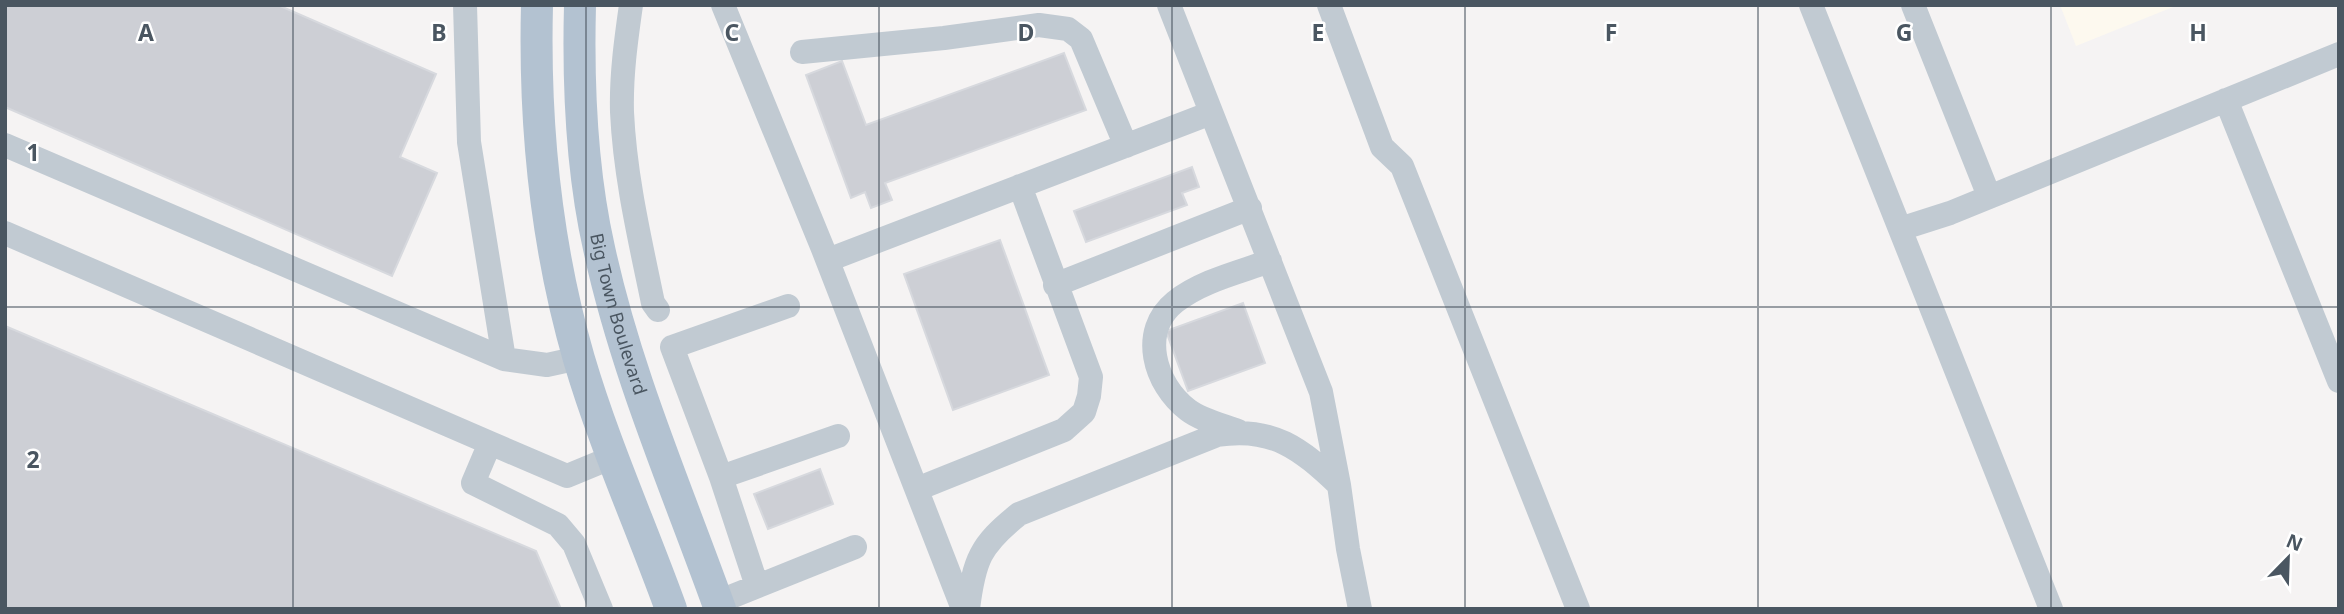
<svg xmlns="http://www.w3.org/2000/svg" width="2344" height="614" viewBox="0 0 2344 614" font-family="'Noto Sans',sans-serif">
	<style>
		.commercial { fill: #fdf9ef }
		.building { fill: #cdcfd5; stroke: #d7d9de; stroke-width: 2 }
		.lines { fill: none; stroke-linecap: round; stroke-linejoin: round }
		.minor { stroke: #c1cad2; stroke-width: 24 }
		.major { stroke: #b3c2d1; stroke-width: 32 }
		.grid { fill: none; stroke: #4a5661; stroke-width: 2; stroke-opacity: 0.55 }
		.labels { text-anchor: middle; stroke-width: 5; stroke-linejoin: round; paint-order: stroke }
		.street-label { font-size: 18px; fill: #4a5661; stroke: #fff }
		.grid-label { font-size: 23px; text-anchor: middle; font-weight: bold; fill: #4a5661; stroke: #fff; stroke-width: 5; stroke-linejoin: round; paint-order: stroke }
	</style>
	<rect width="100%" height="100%" fill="#f5f3f3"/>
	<path class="commercial" d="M2060 5H2178L2076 46Z"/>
	<path class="building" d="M5 5H278L436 74 400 157 437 173 392 276 5 107Z
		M1064 53 1086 110 885 183 892 200 871 208 865 192 851 198 806 75 842 61 866 125Z
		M1192 167 1199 187 1182 193 1187 205 1086 242 1074 211Z
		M1000 240 1049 375 953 410 904 274Z
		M1243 303 1265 363 1188 391 1166 331Z
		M5 326 536 551 561 609H5Z
		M820 469 833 504 768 529 754 494Z"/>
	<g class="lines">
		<path class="minor" d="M465 5 469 142 504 359 547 365 579 358
			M631 5C626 40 621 76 622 112 625 177 640 240 653 303L658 310
			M723 5 823 249 963 609
			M1169 5 1321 392 1339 485 1348 549 1360 609
			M1329 5 1382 147 1402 166 1578 609
			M1811 5 2051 609
			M1913 5 1989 196
			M802 52 944 38 1039 25 1068 29 1081 39 1126 146
			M2226 100 2339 381
			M5 145 504 359
			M1900 229 1950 213 2339 54
			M5 233 490 443
			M828 260 1211 113
			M1055 285 1250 208
			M1238 431C1222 425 1201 420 1188 410 1154 384 1139 331 1175 302 1201 281 1240 272 1270 261
			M721 477 838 436
			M917 489 1064 430 1084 412 1089 396 1091 377 1020 186
			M757 586 721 477 672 347 788 306
			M718 602 855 547
			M601 609 574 544 558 525 473 483 490 443 567 476 613 457
			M968 609C974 560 980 545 1019 514L1217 435C1273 426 1301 449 1339 485"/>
		<g class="major">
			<path d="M537 5C534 124 546 245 579 359 604 444 641 526 671 609"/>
			<path id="s1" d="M580 5C578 82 582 173 599 248 626 373 677 489 720 609"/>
		</g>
	</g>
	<path class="grid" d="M293 5V609M586 5V609M879 5V609M1172 5V609M1465 5V609M1758 5V609M2051 5V609M5 307H2339"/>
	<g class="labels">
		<g class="street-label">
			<text dy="6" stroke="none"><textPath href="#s1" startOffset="313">Big Town Boulevard</textPath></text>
		</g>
	</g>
	<g class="grid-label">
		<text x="146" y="41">A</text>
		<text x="439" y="41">B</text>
		<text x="732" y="41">C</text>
		<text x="1026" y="41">D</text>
		<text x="1318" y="41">E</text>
		<text x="1611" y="41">F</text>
		<text x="1904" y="41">G</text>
		<text x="2198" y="41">H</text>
		<text x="33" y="161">1</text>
		<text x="33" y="468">2</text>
	</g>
	<rect width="2344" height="614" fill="none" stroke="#4a5661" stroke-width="14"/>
	<g transform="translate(2288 558) rotate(23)" stroke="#ffffff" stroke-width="5" paint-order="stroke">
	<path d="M0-5L12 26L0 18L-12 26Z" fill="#4a5661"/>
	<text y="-10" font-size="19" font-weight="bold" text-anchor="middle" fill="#4a5661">N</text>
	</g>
</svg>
